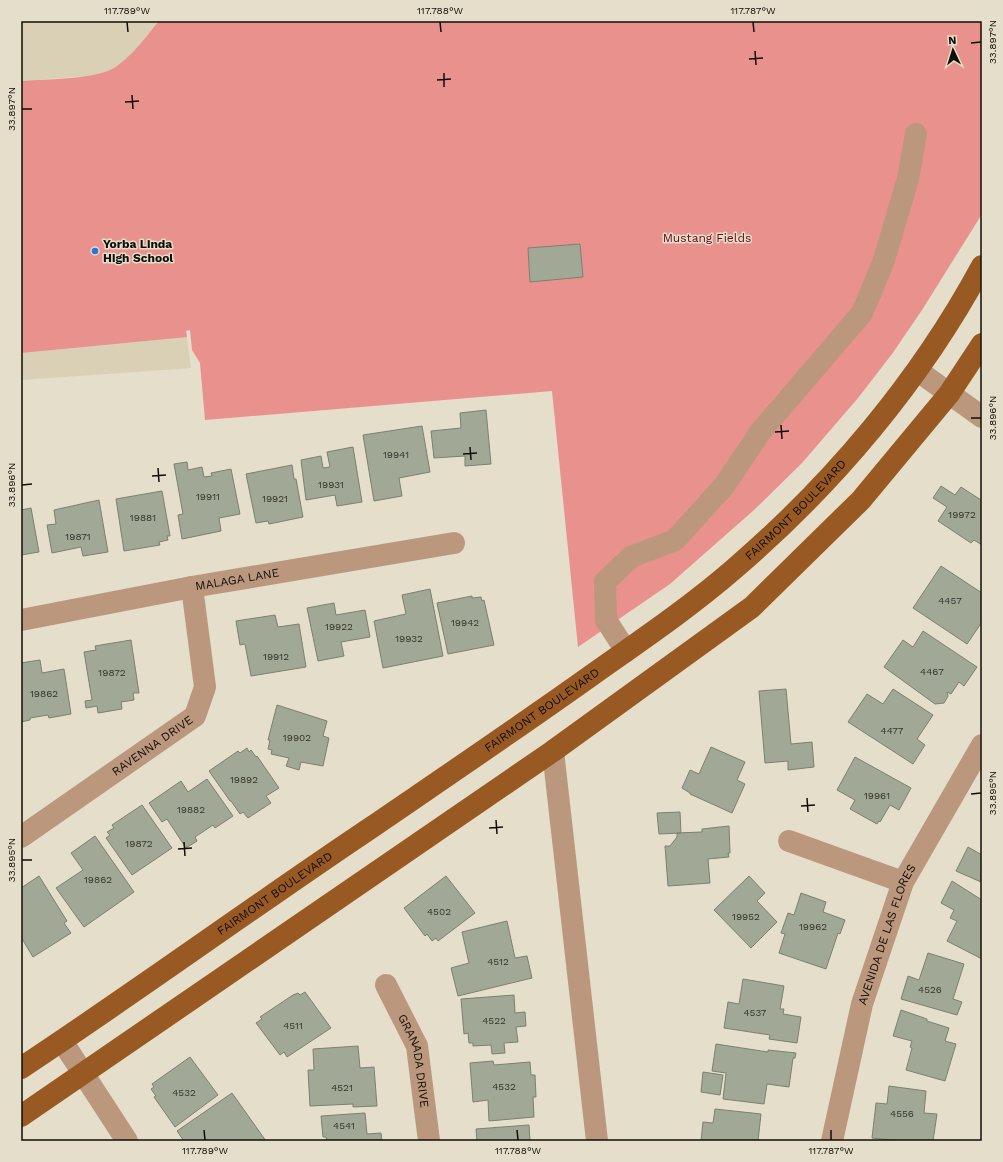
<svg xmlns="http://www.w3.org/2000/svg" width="1003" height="1162" viewBox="0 0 1003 1162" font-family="'Work Sans',sans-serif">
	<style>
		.built { fill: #d9d0b6 }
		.green { fill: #e9918c }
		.building { fill: #a1a896; stroke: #7a8170 }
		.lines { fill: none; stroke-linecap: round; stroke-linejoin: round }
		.minor { stroke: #bb977d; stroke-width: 22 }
		.major { stroke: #995923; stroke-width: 22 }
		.ticks { fill: none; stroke: #100e07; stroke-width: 1.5 }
		.poi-dot { fill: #2c72de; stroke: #e4deca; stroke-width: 1.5 }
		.labels { text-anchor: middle; stroke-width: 3; stroke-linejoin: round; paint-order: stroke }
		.number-label { font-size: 10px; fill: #34342b }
		.park-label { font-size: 12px; fill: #650510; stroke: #e4deca }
		.poi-label { font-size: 12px; font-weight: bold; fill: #100e07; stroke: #e4deca; text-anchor: start }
		.street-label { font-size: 12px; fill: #100e07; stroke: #e4deca }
		.neatline { fill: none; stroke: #100e07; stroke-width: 1.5 }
		.ticks-label { font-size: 10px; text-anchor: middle; fill: #100e07 }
	</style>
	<rect width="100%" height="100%" fill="#e4deca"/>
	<path class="built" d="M21 21H159L130 56 116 67 100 75 21 81Z
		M21 123 180 287 191 368 21 380Z"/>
	<path class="green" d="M159 21H982V214L922 310 892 354 858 398 802 463 754 510 670 584 578 647 552 391 205 420 200 363 192 350 190 330 186 331 187 337 21 353V81C46 79 99 80 117 66 134 54 146 36 159 21Z"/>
	<path class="building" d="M580 244 583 277 530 282 528 248Z
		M486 410 491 464 465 466V456L434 458 431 431 461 428 460 413Z
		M422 426 430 472 399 478 402 496 374 501 363 435Z
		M353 447 362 502 337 506 335 495 306 500 301 460 321 456 323 468 330 467 327 452Z
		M187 462 188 470 202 467 204 477 212 476 211 473 231 469 240 514 219 518 221 531 182 539 178 515 183 514 174 464Z
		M292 465 294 479H296L303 517 269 524 268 521 256 523 246 474Z
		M941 486 955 495 961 487 981 500 982 498V545L974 540 971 543 938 521 947 507 933 498Z
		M162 491 170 536H167L168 540 159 542 160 545 124 551 116 499Z
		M99 500 108 552 83 556 81 547 52 553 47 525 56 524 54 510Z
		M31 508 39 552 21 555V510Z
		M941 566 982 593V622L967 644 913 608Z
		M430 589 443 656 383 668 374 621 406 614 402 595Z
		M472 596V598L481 597 482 601 484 600 494 645 448 654 437 603Z
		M334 603 336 615 365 610 370 637 341 642 344 656 318 661 307 608Z
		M275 615 278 627 299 624 306 667 251 676 245 644 240 645 236 621Z
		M923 631 977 667 964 686 959 682 951 694 947 692 948 696 944 703 935 704 884 667 903 640 913 647Z
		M131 640 139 693H133L134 700 121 702 122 709 98 713 97 706 86 708 85 701 92 700 84 652 96 650 95 646Z
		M40 660 42 673 64 669 71 714 49 718 48 715 30 718V720L21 722V663Z
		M786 689 791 744 812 742 814 767 788 770V761L765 763 759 691Z
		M893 689 933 715 917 739 925 745 913 764 848 722 867 694 883 704Z
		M277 705 327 721 323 736 329 738 323 766 301 762 299 770 286 766 289 758 271 754 272 750 268 749 270 740H268Z
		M711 747 745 762 737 780 745 784 732 813 690 794V793L682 788 690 770 699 774Z
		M247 748 249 752 251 750 256 757 257 756 279 788 266 796 271 803 248 818 243 812 240 814 231 801H230L209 771 238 751 240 753Z
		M855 757 911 788 899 810 890 805 880 822 879 821 877 824 850 809 855 800 837 790Z
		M207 779 233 816 215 828 213 825 195 837 197 841 186 848 167 819 162 822 149 803 181 781 188 792Z
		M142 805 172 848 132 875 106 838 110 835 107 832 114 828 112 825Z
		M680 812 681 833 659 834 657 813Z
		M729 826 730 853H728L729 857 708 859 710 883 668 886 665 846H670L677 837V833L702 832V829Z
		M95 836 134 892 84 927 56 888 83 870 71 853Z
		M968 847 982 855 981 882 956 871Z
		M39 876 67 921 64 923 71 933 33 957 21 937V888Z
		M446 876 475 913 438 941 436 938 432 941 427 934 425 936 404 908Z
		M749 876 765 893 757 901 777 922 751 948 714 910Z
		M952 881 982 900V959L947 941 957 921 950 918 954 910 941 903Z
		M801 893 826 902 823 912 845 920 840 934 838 933 826 969 779 953 785 934 781 933 788 913 794 915Z
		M507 921 515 958 527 956 532 978 458 996 451 968 469 963 462 932Z
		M928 953 964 964 953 999 962 1002 957 1015 901 999 908 976 919 980Z
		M743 979 784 986 780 1009H784L783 1014 801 1017 797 1043 769 1039 770 1035 724 1028 728 1002 739 1004Z
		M305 992 331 1028 287 1057 284 1052 280 1055 256 1023 262 1019 260 1017 293 995 298 993 300 995Z
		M514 995 515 1013 525 1012 526 1026 516 1027 518 1042 504 1043 505 1053 492 1054 491 1045 473 1046V1043H469L468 1033 464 1034 461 999Z
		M901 1010 927 1019V1021L949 1028 945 1041 956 1044 945 1081 906 1070 912 1048 910 1047 912 1041 893 1036Z
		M716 1044 768 1052V1050L796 1053 795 1058H793L789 1087 767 1084 764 1104 723 1099 726 1073 712 1071Z
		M358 1046 360 1068 374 1067 377 1106 353 1107V1104L310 1106 308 1070H314L313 1049Z
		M190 1057 218 1095 175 1127 154 1097 156 1096 151 1089 154 1087 152 1084Z
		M493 1061 494 1065 530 1062 531 1075H535L536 1097H533L534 1117 489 1121 488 1100 473 1102 470 1063Z
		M703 1072 723 1075 720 1095 701 1092Z
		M889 1086 926 1091 924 1113 937 1114 933 1141H899L872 1138 876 1103 887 1104Z
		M232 1093 266 1141H184L177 1131Z
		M715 1109 761 1114 758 1141H701L703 1122 713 1123Z
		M365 1113 367 1134 381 1133 382 1141H327L326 1137H323L321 1116Z
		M529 1125 530 1141H477L476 1129Z"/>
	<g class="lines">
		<g class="minor">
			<path d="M918 371 982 417"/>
			<path id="s1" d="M21 620 192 587 454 543"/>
			<path d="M626 651 606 620 605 582 631 557 675 540 724 486 761 431 862 313 883 263 908 179 916 134"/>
			<path d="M553 751 597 1141"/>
			<path id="s2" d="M21 837 195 716 205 687 192 587"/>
			<path d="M789 841 903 882"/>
			<path id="s3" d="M386 985 417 1046 429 1141"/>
			<path d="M62 1041 127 1141"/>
			<path id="s4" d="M832 1141 862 1004 903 882 982 745"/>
		</g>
		<g class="major">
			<path id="s5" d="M21 1068C139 990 254 906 372 827 445 777 519 727 592 675 640 641 689 608 734 569 833 484 920 381 982 266"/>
			<path d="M21 1116 553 751 752 607 861 500 949 394 982 344"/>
		</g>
	</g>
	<path class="ticks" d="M127 22 128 32M440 22 441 32M753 22 754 32M971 43 981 42M755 51 756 65M749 59 763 58M444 73V87M437 80 451 79M132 95 133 109M125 102 139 101M22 109H32M971 418H981M781 425 782 439M775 432 789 431M470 447 471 460M463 454 477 453M158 468 159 482M152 476 166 475M22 485 32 484M971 794 981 793M807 798 808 812M801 806 815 805M496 820 497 834M489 828 503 827M184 842 185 856M178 849 192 848M22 860H32M204 1130 205 1140M517 1130 518 1140M831 1130V1140"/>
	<circle class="poi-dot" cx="95" cy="251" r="4"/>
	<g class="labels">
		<g class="number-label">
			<text x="396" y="458">19941</text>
			<text x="331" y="488">19931</text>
			<text x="208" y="500">19911</text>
			<text x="275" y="502">19921</text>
			<text x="962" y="518">19972</text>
			<text x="143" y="521">19881</text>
			<text x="78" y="540">19871</text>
			<text x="950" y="604">4457</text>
			<text x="465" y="626">19942</text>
			<text x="339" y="630">19922</text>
			<text x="409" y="642">19932</text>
			<text x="276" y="660">19912</text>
			<text x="932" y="675">4467</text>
			<text x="112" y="676">19872</text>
			<text x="44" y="697">19862</text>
			<text x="892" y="734">4477</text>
			<text x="297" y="741">19902</text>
			<text x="244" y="783">19892</text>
			<text x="877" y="799">19961</text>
			<text x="191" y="813">19882</text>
			<text x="139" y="847">19872</text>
			<text x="98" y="883">19862</text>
			<text x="439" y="915">4502</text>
			<text x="746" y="920">19952</text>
			<text x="813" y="930">19962</text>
			<text x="498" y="965">4512</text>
			<text x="930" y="993">4526</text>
			<text x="755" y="1016">4537</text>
			<text x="494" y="1024">4522</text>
			<text x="293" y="1029">4511</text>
			<text x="504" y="1090">4532</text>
			<text x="342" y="1091">4521</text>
			<text x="184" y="1096">4532</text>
			<text x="902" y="1117">4556</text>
			<text x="344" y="1129">4541</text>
		</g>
		<g class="park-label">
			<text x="707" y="242">Mustang Fields</text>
		</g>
		<g class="poi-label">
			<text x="103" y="248">Yorba Linda<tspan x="103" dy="14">High School</tspan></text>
		</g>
		<g class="street-label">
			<text dy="4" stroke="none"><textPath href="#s5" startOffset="956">FAIRMONT BOULEVARD</textPath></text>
			<text dy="4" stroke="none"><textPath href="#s1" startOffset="220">MALAGA LANE</textPath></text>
			<text dy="4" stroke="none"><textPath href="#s5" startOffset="632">FAIRMONT BOULEVARD</textPath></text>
			<text dy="4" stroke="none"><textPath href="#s2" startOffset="160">RAVENNA DRIVE</textPath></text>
			<text dy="4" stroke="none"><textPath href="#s5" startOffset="308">FAIRMONT BOULEVARD</textPath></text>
			<text dy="4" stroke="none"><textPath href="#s4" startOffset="214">AVENIDA DE LAS FLORES</textPath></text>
			<text dy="4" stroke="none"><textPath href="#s3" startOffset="82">GRANADA DRIVE</textPath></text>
		</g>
	</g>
	<rect width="1003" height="1162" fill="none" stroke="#e4deca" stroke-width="44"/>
	<g transform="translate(953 50) rotate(356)" stroke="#e4deca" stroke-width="3" paint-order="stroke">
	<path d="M0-3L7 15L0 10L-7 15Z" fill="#100e07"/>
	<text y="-6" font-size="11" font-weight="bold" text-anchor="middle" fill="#100e07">N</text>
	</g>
	<rect x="22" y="22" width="959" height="1118" class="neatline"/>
	<g class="ticks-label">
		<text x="127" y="14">117.789°W</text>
		<text x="440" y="14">117.788°W</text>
		<text x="753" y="14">117.787°W</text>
		<text transform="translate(992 42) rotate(-90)" y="4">33.897°N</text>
		<text transform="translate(11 109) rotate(-90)" y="4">33.897°N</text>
		<text transform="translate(992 418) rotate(-90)" y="4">33.896°N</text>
		<text transform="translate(11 485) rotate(-90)" y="4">33.896°N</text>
		<text transform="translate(992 793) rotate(-90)" y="4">33.895°N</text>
		<text transform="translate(11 860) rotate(-90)" y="4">33.895°N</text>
		<text x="205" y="1154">117.789°W</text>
		<text x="518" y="1154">117.788°W</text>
		<text x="831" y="1154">117.787°W</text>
	</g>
</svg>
